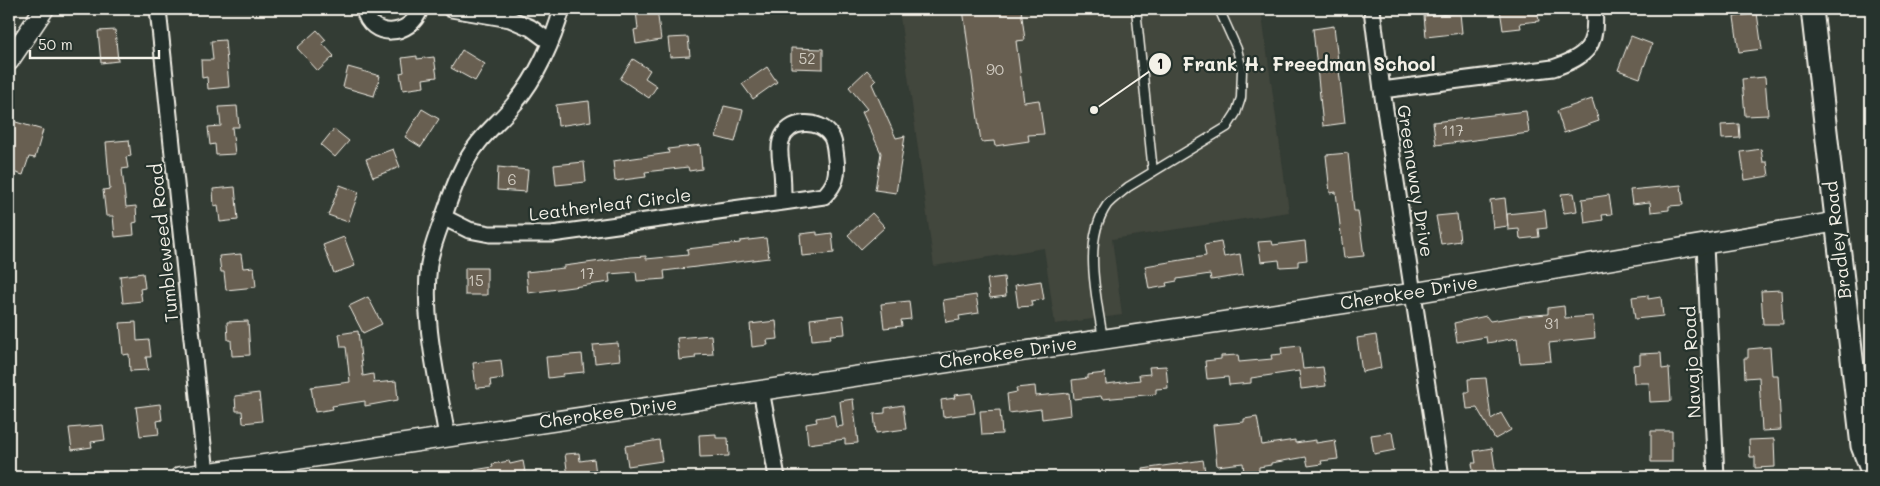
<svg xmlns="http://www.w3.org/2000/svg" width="1880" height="486" viewBox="0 0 1880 486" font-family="Mali,sans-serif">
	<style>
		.built { fill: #43463d }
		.building { fill: #685f51; stroke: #f4f1e8 }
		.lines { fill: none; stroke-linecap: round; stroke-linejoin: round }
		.service-casing { stroke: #f4f1e8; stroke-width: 11 }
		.minor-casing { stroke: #f4f1e8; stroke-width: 19 }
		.tertiary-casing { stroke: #f4f1e8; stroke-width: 22 }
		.secondary-casing { stroke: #f4f1e8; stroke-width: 25 }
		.service { stroke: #26332d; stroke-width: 8 }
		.minor { stroke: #26332d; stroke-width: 15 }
		.tertiary { stroke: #26332d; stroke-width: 19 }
		.secondary { stroke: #26332d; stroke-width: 21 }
		.labels { text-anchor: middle; stroke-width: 4.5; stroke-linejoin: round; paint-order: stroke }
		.number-label { font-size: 15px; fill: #d1ccc2 }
		.street-label { font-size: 18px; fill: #f4f1e8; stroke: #26332d }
		.leader { fill: none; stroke: #f4f1e8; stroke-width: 2 }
		.callout-dot { fill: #f4f1e8; stroke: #26332d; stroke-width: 2 }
		.mark-label { font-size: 15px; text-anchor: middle; font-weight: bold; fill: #111 }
		.callout-label { font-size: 19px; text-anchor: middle; font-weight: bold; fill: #f4f1e8; stroke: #26332d; stroke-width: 4.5; stroke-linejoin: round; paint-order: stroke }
	</style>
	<rect width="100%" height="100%" fill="#333c34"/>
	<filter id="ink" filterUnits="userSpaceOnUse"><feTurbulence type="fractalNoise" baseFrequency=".02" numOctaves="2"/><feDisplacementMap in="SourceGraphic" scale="10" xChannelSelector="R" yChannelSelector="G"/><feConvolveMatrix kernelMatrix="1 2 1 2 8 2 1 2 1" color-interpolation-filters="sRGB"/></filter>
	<g filter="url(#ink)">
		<path class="built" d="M899 9H1261L1289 212 1112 239 1122 315 1055 324 1044 248 934 266Z"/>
		<path class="building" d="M657 9 661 40 636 44 634 30 638 29 636 11Z
			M963 9H1021L1025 40 1016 41 1024 102 1039 100 1044 134 1028 135 1029 141 995 146 994 141 981 142Z
			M1500 9H1537L1539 21 1520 23 1521 28 1503 30Z
			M1460 13 1462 33 1426 37 1424 16Z
			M1757 13 1762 49 1739 52 1734 17Z
			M1334 26 1345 123 1323 126 1313 29Z
			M115 30 118 61 101 63 98 31Z
			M317 30 326 40 322 43 334 56 318 71 297 48Z
			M1631 36 1652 44 1640 78 1618 70Z
			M688 37 690 56 670 57 668 38Z
			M225 40 229 87 208 89 207 77 202 78 201 60H213L211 41Z
			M791 48 823 49V69L791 68Z
			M462 50 485 64 475 81 451 68Z
			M417 56V59L434 57 437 77 423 79 424 87 403 90 400 73 404 72 402 58Z
			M633 59 650 70 645 78 657 86 649 98 620 79Z
			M348 67 380 76 374 96 343 87Z
			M767 67 777 82 753 99 742 84Z
			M867 70 876 80 872 84 896 138 905 136 896 193 875 190 881 153 862 112 867 109 849 87Z
			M1765 77 1768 115 1745 116 1742 79Z
			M1592 99 1599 121 1564 133 1557 111Z
			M589 101 591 121 558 126 556 105Z
			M237 106 239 127H232L235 154 216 155 215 144 210 145 208 127 221 126 219 107Z
			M724 106 743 110 735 142 716 137Z
			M422 109 439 119 421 147 405 137Z
			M1526 111 1529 133 1436 145 1433 122Z
			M9 120 43 130 35 158 29 157 23 175 9 171Z
			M1739 124 1740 138 1722 139 1721 125Z
			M334 129 349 141 335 157 321 145Z
			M129 140 131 156 126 157 128 168 122 169 126 207 136 206 137 222 133 223 134 235 115 237 113 216H106L103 190 110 189 106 142Z
			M700 145 702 169 689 171 688 167 645 172 646 177 615 181 613 161 669 153 668 149Z
			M393 149 400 167 373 177 366 159Z
			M1761 149 1763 162H1767L1769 176 1745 180 1741 152Z
			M1348 153 1354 211H1358L1364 256 1344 258 1336 192 1330 193 1326 155Z
			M584 162 586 182 556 185 554 165Z
			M498 167 528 170 526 192 497 190Z
			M340 185 359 192 348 222 328 215Z
			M1681 185 1683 205 1669 206V210L1651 212 1650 202 1632 204 1630 190Z
			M235 187 238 220 220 222 218 205 214 206 213 189Z
			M1574 193 1577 211 1564 213 1561 194Z
			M1609 195 1612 214 1602 215 1603 220 1585 223 1582 199Z
			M1505 198 1508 226 1493 228 1490 200Z
			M1545 210 1547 228 1538 229 1539 237 1520 239 1519 229 1508 230 1507 214Z
			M872 213 885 227 861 249 848 235Z
			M1457 214 1460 241 1441 244 1436 216Z
			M817 232V235L832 233 834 253 802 256 800 234Z
			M344 237 355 266 334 273 323 245Z
			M766 238 769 258 664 271 665 279 637 281 636 272 609 274 610 282 528 293 526 272 564 268V266L631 257 646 256V259L688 255 687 249 740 243V241Z
			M1272 241 1273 245 1305 241 1307 260 1298 261V266L1280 267 1279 260 1261 262 1258 242Z
			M1221 242 1224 257 1240 254 1243 275 1211 280 1210 274 1177 279V281L1166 283 1167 286 1149 289 1145 266 1206 256 1204 245Z
			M241 254 243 268 254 267 256 287 226 290 224 272H221L219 256Z
			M465 268H487V295H465Z
			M143 273 145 288 140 289 142 301 123 303 120 276Z
			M1004 277 1006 296 990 298 987 279Z
			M1041 281 1044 299 1031 301 1032 306 1018 307 1015 285Z
			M1781 290 1783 324H1763L1761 291Z
			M976 295 979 313 959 316 960 320 946 322 943 300Z
			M1648 295V299L1661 297 1663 316 1635 319 1632 297Z
			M368 297 382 324 363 333 349 306Z
			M909 301 911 319 901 320 902 326 884 328 881 304Z
			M1564 306 1565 318 1593 316 1595 338 1549 343 1551 361 1520 363 1517 338 1487 343 1486 337 1457 342 1454 323 1486 316 1490 321 1522 316 1548 314V308Z
			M843 315 845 334 830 335 831 338 812 340 810 319Z
			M248 321 250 355 232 356 231 340H228L227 322Z
			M776 321 778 339 767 340 768 345 752 347 750 324Z
			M136 322 137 341 149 340 151 357H146L148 370 130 371 129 354 123 355 120 323Z
			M358 331 363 376 373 374 374 383 396 381 398 400 365 406V401L332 406 333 409 315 412 311 387 350 382 346 347H341L339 334Z
			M711 335 713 354 695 355 696 358 679 360 677 338Z
			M1376 335 1381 368 1362 372 1357 338Z
			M618 343 620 360 595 363 593 345Z
			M1300 346 1303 369 1323 367 1326 386 1301 389 1299 371 1251 378V383L1229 385 1228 377 1207 379 1205 361 1221 359V356L1238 355 1239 362 1272 359 1271 355 1282 354 1281 348Z
			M1770 347 1772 375H1778L1781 430 1762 431 1759 377 1745 378 1744 358H1748V349Z
			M1661 353 1662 369 1669 368 1671 401 1650 402 1649 383H1634L1633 365 1640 364V354Z
			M582 354 584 372 563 374 564 376 548 378 546 357Z
			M501 360 503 378 490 380 491 387 476 388 473 363Z
			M1166 366 1168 388 1156 389V394L1102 399 1101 396 1074 399 1072 380 1088 378V375L1105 373 1106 384 1140 380 1139 375 1150 374 1149 367Z
			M1486 378 1491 419 1501 413 1511 430 1495 439 1477 408 1467 409 1465 392H1469L1468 379Z
			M1035 386 1036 396 1069 393 1071 415 1042 419 1041 409 1009 413 1007 394 1017 392 1016 388Z
			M259 393 262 421 243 423 242 411H236L235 396Z
			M972 393 975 413 943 417 941 400 955 398 954 395Z
			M853 399 858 443 845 444V439L808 444 806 424 817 422 816 418 834 415 836 427 843 426 840 401Z
			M160 404 162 420 157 421 159 434 140 436 136 407Z
			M903 405 906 429 876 433 874 414 885 413V408Z
			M1000 410 1002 434 982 435 980 411Z
			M1257 417 1262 445 1295 440V443L1316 440V443L1335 440 1338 459 1321 461 1322 464 1308 466 1306 457 1271 463V465L1259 467V471L1244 473 1243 463 1217 466 1213 425 1244 422V419Z
			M103 425 105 440 91 442 92 447 72 450 69 428Z
			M1651 431H1672V462H1651Z
			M1392 432 1395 450 1374 454 1371 435Z
			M716 434V438H728L729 456 700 457 699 435Z
			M1774 439 1775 467 1755 468V457H1750L1749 440Z
			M659 440 662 461 628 466 625 446Z
			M1492 448 1496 475 1474 477 1472 463H1476L1474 451Z
			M579 453 580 461 594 459 596 474 568 477 565 454Z
			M1203 460 1206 477H1144L1143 469Z
			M509 461 510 464 523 461 526 477H475L474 470 493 467 492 464Z"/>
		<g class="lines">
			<defs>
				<path id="service" d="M1136 9 1153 172
					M1103 339C1097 299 1082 241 1107 205 1113 198 1121 193 1128 187L1227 127 1236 113 1241 98 1242 70 1237 49 1219 9"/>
				<path id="minor" d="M158 9 206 474
					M364 9C370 40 411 37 420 9
					M451 9 510 19 531 28 550 42
					M1372 9 1382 90 1441 477
					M1382 90 1553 68C1587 57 1598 46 1594 9
					M443 217 469 230 490 234H552L783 202C783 192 783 181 782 171 781 161 778 151 781 141 787 119 820 118 831 136 835 142 835 151 836 158 838 175 836 184 824 196L783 202
					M1705 245 1716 477
					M761 390 777 477
					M447 437C438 381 422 321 429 264 432 245 440 227 446 210 454 186 463 162 479 142 490 128 504 117 515 103 537 77 553 41 562 9"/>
				<path id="tertiary" d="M9 61 44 9
					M180 477 1414 293 1835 222"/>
				<path id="secondary" d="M1812 9 1862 446 1871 469"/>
			</defs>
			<use href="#service" class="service-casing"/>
			<use href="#minor" class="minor-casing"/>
			<use href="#tertiary" class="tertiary-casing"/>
			<use href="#secondary" class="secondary-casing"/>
			<use href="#service" class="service"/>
			<use href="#minor" class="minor"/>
			<use href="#tertiary" class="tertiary"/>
			<use href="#secondary" class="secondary"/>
		</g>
	</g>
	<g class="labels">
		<g class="number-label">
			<text x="807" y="64">52</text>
			<text x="995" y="75">90</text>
			<text x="1453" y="136">117</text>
			<text x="512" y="185">6</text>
			<text x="587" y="279">17</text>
			<text x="476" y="286">15</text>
			<text x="1552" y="329">31</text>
		</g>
		<g class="street-label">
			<text transform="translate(1415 181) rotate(81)" y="6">Greenaway Drive</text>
			<text transform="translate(610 205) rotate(-7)" y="6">Leatherleaf Circle</text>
			<text transform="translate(1838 240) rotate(-97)" y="6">Bradley Road</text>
			<text transform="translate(164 243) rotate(-96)" y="6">Tumbleweed Road</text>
			<text transform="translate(1409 293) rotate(-9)" y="6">Cherokee Drive</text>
			<text transform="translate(1008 353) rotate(-8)" y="6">Cherokee Drive</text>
			<text transform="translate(1692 362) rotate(-93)" y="6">Navajo Road</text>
			<text transform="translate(608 413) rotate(-8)" y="6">Cherokee Drive</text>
		</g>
	</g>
	<path class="leader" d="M1094 110L1160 64"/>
	<g class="callout-dot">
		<circle cx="1094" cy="110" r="5"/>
		<circle cx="1160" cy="64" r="12"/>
	</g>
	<g class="mark-label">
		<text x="1160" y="69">1</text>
	</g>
	<g class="callout-label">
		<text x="1309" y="71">Frank H. Freedman School</text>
	</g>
	<rect width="1880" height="486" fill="none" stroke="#26332d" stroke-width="30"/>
	<rect x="15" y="15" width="1850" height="456" fill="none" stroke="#f4f1e8" stroke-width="2" filter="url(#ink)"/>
	<path d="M30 50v8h129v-8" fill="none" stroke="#f4f1e8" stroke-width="2.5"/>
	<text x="38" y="50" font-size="15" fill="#f4f1e8" stroke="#26332d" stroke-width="4" paint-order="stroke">50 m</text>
</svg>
